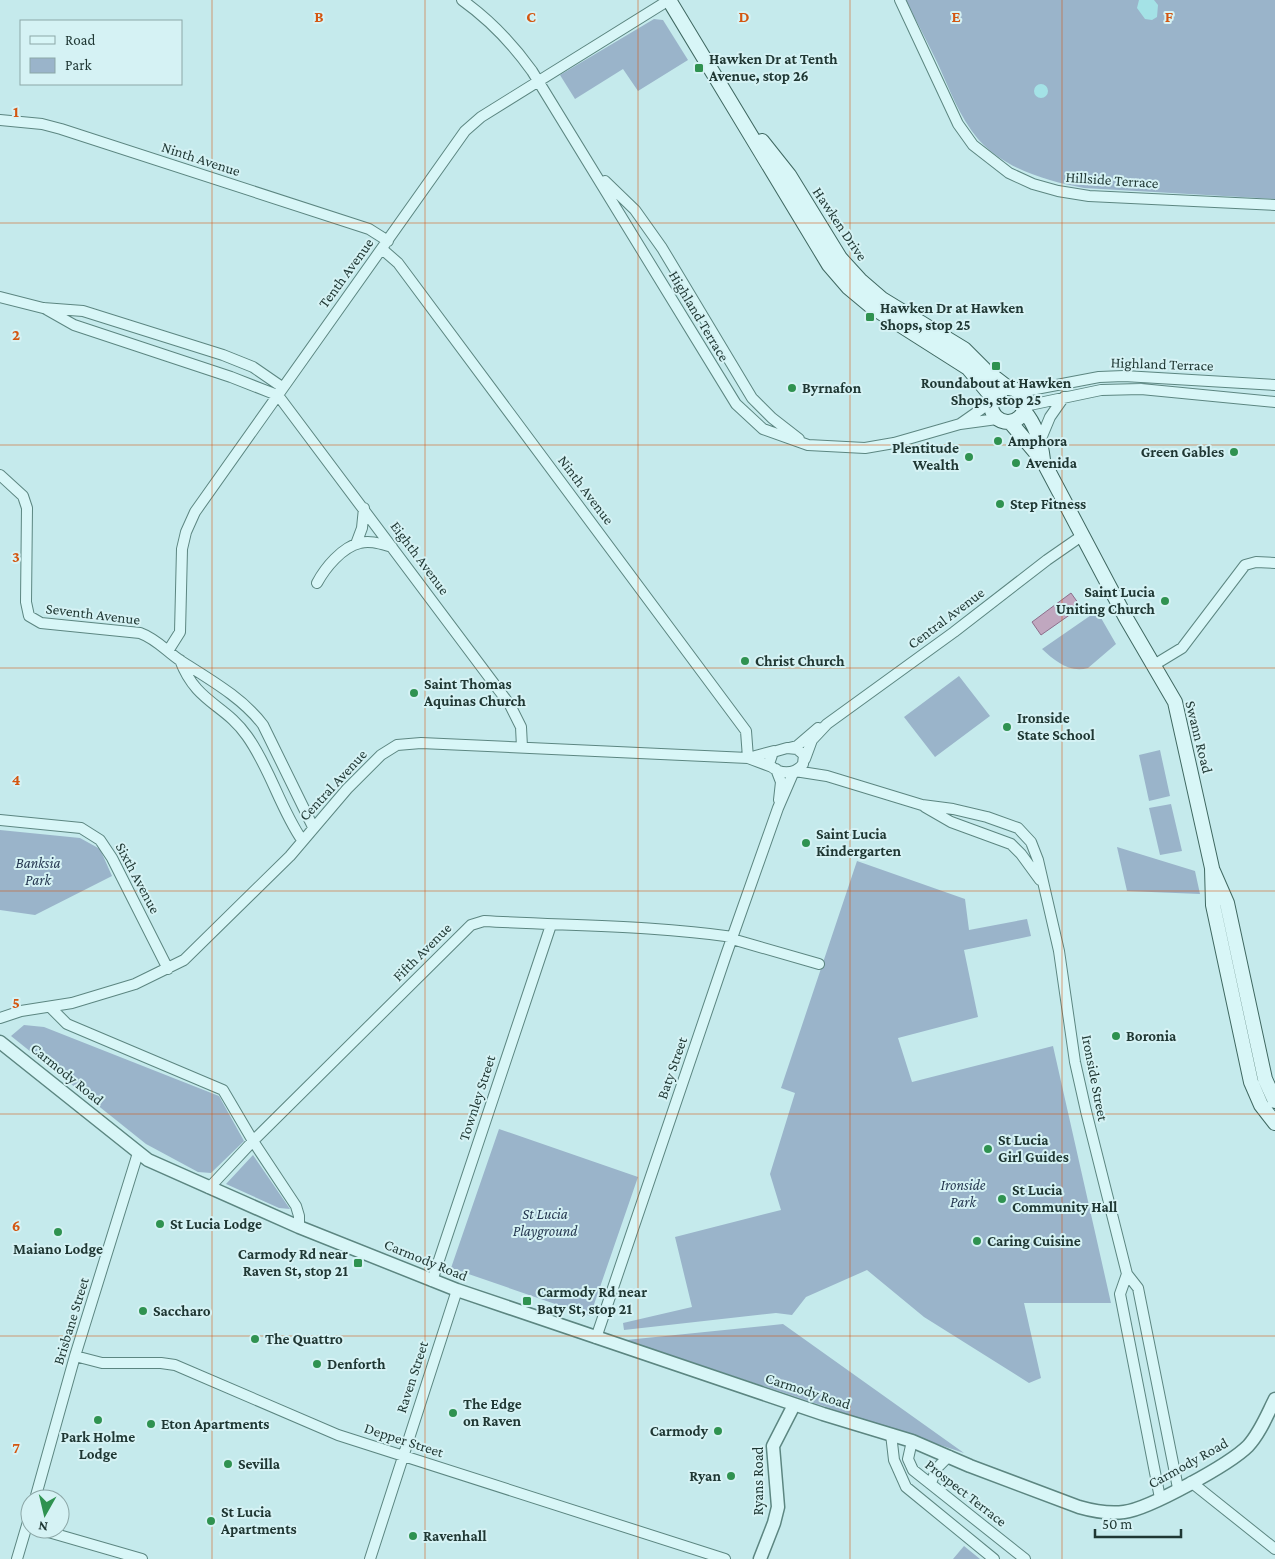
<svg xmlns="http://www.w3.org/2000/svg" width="1275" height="1559" viewBox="0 0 1275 1559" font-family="'Crimson Pro',serif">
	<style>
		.green { fill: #9ab4ca }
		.sand { fill: #a4e2e6 }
		.water { fill: #c0a7bf; stroke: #8d6e8b }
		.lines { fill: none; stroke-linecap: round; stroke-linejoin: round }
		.minor-casing { stroke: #5c8681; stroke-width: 12 }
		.tertiary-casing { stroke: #5c8681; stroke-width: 15 }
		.secondary-casing { stroke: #3f6861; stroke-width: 16 }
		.minor { stroke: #d8f6f7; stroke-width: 10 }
		.tertiary { stroke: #d8f6f7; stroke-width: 12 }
		.secondary { stroke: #d8f6f7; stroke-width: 14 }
		.grid { fill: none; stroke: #d45610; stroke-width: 1; stroke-opacity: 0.55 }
		.poi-dot { fill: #2f9250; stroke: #d5f2f4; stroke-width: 2 }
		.labels { text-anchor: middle; stroke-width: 4; stroke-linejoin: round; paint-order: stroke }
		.poi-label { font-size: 15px; font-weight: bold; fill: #1f3733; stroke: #d5f2f4; text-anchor: start }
		.street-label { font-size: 15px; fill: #1f3733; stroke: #d5f2f4 }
		.park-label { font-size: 15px; font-style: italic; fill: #273952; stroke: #d5f2f4 }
		.grid-label { font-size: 16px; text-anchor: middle; font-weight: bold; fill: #d45610; stroke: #d5f2f4; stroke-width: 4; stroke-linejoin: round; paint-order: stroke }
	</style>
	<rect width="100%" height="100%" fill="#c5eaec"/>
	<path class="green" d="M906 0H1275V199L1084 188C1047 181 1004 169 978 139 959 116 949 88 937 62 927 41 916 21 906 0Z
		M654 19 663 20 688 60 638 91 623 69 575 99 560 75Z
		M1097 611 1116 644 1088 668C1069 673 1055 661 1042 649Z
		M959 676 990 716 935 757 904 717Z
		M1160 750 1170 796 1149 801 1139 755Z
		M1171 804 1182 851 1160 855 1149 808Z
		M0 830 80 838 100 849 112 876 35 915 0 910Z
		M1117 847 1195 871 1200 894 1127 891Z
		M857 861 965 899 969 930 1027 919 1031 936 964 950 978 1017 898 1038 912 1082 1053 1046 1111 1303H1024L1041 1378 1029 1383 924 1317 867 1270 806 1297 792 1315 776 1313 624 1330 623 1323 692 1307 675 1237 781 1210 770 1174 795 1093 781 1088Z
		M24 1025 44 1027 219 1096 244 1141 211 1173 198 1172 146 1144 11 1036Z
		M499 1129 638 1177 590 1316 451 1268Z
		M253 1155 290 1209 279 1208 226 1184Z
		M783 1324 964 1453 626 1340Z
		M964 1546 980 1559H953Z"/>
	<path class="sand" d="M1139 0H1154L1158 5 1157 17 1152 20 1145 19 1137 8Z
		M1034 91a7 7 0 1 1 14 0a7 7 0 1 1-14 0Z"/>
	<path class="water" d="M1071 593 1081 607 1041 635 1032 622Z"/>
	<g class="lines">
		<defs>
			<path id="minor" d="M462 0C490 20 512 43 532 71L736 404 763 429 808 445 865 448 894 443 960 424 997 419
				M900 0 958 124 973 145 1009 173 1033 184 1058 191 1089 196 1275 205
				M0 120 42 124 61 129 369 229 388 241
				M605 181 635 210 662 248 752 398 772 418 799 439
				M382 249 398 263 746 731 748 758
				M0 297 43 308 83 311 223 355 253 367 282 387
				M44 308 74 325 231 377 277 395
				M1020 392 1099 377 1124 376 1275 385
				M277 394 510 705 521 727 522 747
				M1025 406 1101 390 1141 389 1275 402
				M960 424 990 403
				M1040 441 1050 417 1064 397
				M0 475 23 496 27 508 26 602 29 616 41 623 140 633C157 639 167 652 181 661 209 679 243 698 263 725L313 827
				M356 544 362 528 364 508
				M317 583C325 568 342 547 360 543 370 540 381 544 392 547
				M168 651 180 632 182 549 186 532 195 512 465 131 481 117 669 0
				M180 660C196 703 225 704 247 736 270 768 280 808 302 840
				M1154 665 1182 648 1245 565 1256 562 1275 563
				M787 748 797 749 804 755 803 764C795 775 778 775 769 764L773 752Z
				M789 748 797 746 818 728
				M748 758 772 767
				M805 759 812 740 827 724 954 632 1047 560 1083 535
				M776 769 781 782 779 800
				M795 771 827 776 922 805 953 809 987 817 1018 828 1031 842 1038 860 1059 951 1075 1062 1086 1111 1127 1274 1138 1288 1178 1488
				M925 807 951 822 1011 844 1021 854 1040 880
				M0 820 81 828 100 840 112 858 168 969
				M732 939 819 964
				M51 1008 67 1024 223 1090 253 1141 296 1206 299 1216V1227
				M0 1018 21 1011 72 1003 135 984 184 960 290 856 347 789 381 755 397 745 421 743 748 758 774 751
				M209 1188 253 1141 471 925 484 921C567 926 651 925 733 937
				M1127 1274 1120 1294 1160 1498
				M432 1281 551 925
				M596 1338 726 955 778 808 794 771
				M75 1356 102 1363H161L175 1365 338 1435 725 1559
				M891 1434 894 1460 906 1487 994 1559
				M912 1441 908 1459 913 1470 1025 1559
				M1191 1482 1275 1549
				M931 1483 937 1468 949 1456
				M35 1499 75 1356 138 1153
				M38 1529 142 1559
				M17 1559 30 1515
				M370 1559 457 1290"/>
			<path id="tertiary" d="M0 1042 148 1160 299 1227 457 1290 823 1414 912 1441 970 1466 1079 1507C1093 1511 1108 1514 1124 1512 1149 1509 1230 1464 1248 1446 1260 1433 1267 1415 1275 1399
				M760 1559 774 1523 778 1507 773 1446 794 1405"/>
			<path id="secondary" d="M669 0 829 265 848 287 872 307 968 368 992 397
				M762 141 789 175 840 258 860 280 882 299 964 349 985 370 1007 387
				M991 405a17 17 0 1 1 34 0a17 17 0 1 1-34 0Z
				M1024 411C1036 425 1041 442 1043 460
				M1010 422 1043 461 1126 618 1175 702 1212 868 1213 905 1251 1082 1261 1105 1275 1123
				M1213 871 1227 903 1265 1079 1275 1101"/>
		</defs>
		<use href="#minor" class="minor-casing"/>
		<use href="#tertiary" class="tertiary-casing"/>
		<use href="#secondary" class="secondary-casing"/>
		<use href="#minor" class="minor"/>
		<use href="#tertiary" class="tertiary"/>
		<use href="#secondary" class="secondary"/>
	</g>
	<path class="grid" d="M212 0V1559M425 0V1559M638 0V1559M850 0V1559M1062 0V1559M0 223H1275M0 445H1275M0 668H1275M0 891H1275M0 1114H1275M0 1336H1275"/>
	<g class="poi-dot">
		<rect x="694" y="63" width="10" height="10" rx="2.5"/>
		<rect x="865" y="312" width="10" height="10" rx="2.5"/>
		<rect x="991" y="361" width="10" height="10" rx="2.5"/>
		<circle cx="792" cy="388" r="5"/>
		<circle cx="998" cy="441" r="5"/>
		<circle cx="1234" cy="452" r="5"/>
		<circle cx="969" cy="457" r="5"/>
		<circle cx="1016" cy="463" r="5"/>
		<circle cx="1000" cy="504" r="5"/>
		<circle cx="1165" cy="601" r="5"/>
		<circle cx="745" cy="661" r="5"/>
		<circle cx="414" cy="693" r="5"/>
		<circle cx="1007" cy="727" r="5"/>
		<circle cx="806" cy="843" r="5"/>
		<circle cx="1116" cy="1036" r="5"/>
		<circle cx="988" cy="1149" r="5"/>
		<circle cx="1002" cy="1199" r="5"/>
		<circle cx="160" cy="1224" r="5"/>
		<circle cx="58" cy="1232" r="5"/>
		<circle cx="977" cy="1241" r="5"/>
		<rect x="353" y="1258" width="10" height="10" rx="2.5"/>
		<rect x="522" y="1296" width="10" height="10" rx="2.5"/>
		<circle cx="143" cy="1311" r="5"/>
		<circle cx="255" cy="1339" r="5"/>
		<circle cx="317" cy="1364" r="5"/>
		<circle cx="453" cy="1413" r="5"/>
		<circle cx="98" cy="1420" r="5"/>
		<circle cx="151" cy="1424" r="5"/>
		<circle cx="718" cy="1431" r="5"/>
		<circle cx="228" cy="1464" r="5"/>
		<circle cx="731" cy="1476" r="5"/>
		<circle cx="211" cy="1521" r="5"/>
		<circle cx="413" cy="1536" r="5"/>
	</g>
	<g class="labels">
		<g class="poi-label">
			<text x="709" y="64">Hawken Dr at Tenth<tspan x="709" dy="17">Avenue, stop 26</tspan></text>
			<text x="880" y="313">Hawken Dr at Hawken<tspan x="880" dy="17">Shops, stop 25</tspan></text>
			<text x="996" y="388" text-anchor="middle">Roundabout at Hawken<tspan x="996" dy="17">Shops, stop 25</tspan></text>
			<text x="802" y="393">Byrnafon</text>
			<text x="1008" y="446">Amphora</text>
			<text x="959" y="453" text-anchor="end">Plentitude<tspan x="959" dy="17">Wealth</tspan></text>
			<text x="1224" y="457" text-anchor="end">Green Gables</text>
			<text x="1026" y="468">Avenida</text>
			<text x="1010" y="509">Step Fitness</text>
			<text x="1155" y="597" text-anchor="end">Saint Lucia<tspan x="1155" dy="17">Uniting Church</tspan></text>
			<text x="755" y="666">Christ Church</text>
			<text x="424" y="689">Saint Thomas<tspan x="424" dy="17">Aquinas Church</tspan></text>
			<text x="1017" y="723">Ironside<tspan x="1017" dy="17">State School</tspan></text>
			<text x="816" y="839">Saint Lucia<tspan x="816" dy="17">Kindergarten</tspan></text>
			<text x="1126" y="1041">Boronia</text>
			<text x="998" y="1145">St Lucia<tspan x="998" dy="17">Girl Guides</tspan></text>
			<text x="1012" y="1195">St Lucia<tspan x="1012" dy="17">Community Hall</tspan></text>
			<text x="170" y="1229">St Lucia Lodge</text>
			<text x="987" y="1246">Caring Cuisine</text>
			<text x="58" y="1254" text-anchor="middle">Maiano Lodge</text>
			<text x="348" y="1259" text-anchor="end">Carmody Rd near<tspan x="348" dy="17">Raven St, stop 21</tspan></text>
			<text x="537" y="1297">Carmody Rd near<tspan x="537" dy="17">Baty St, stop 21</tspan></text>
			<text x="153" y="1316">Saccharo</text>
			<text x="265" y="1344">The Quattro</text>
			<text x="327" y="1369">Denforth</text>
			<text x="463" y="1409">The Edge<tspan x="463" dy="17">on Raven</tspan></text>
			<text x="161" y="1429">Eton Apartments</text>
			<text x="708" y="1436" text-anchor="end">Carmody</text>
			<text x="98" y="1442" text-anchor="middle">Park Holme<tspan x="98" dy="17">Lodge</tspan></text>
			<text x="238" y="1469">Sevilla</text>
			<text x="721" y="1481" text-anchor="end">Ryan</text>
			<text x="221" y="1517">St Lucia<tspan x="221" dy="17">Apartments</tspan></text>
			<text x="423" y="1541">Ravenhall</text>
		</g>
		<g class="street-label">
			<text transform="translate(201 159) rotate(18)" y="5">Ninth Avenue</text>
			<text transform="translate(1112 180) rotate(4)" y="5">Hillside Terrace</text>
			<text transform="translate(840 224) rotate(56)" y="5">Hawken Drive</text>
			<text transform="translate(346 273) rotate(-54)" y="5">Tenth Avenue</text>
			<text transform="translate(699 316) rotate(59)" y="5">Highland Terrace</text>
			<text transform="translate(1162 364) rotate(2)" y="5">Highland Terrace</text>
			<text transform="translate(586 490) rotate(53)" y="5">Ninth Avenue</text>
			<text transform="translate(420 558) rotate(53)" y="5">Eighth Avenue</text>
			<text transform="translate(93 614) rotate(7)" y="5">Seventh Avenue</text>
			<text transform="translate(946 618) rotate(-37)" y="5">Central Avenue</text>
			<text transform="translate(1199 737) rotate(76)" y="5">Swann Road</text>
			<text transform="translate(333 785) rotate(-47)" y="5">Central Avenue</text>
			<text transform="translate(138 878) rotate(62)" y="5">Sixth Avenue</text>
			<text transform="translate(422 952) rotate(-45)" y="5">Fifth Avenue</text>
			<text transform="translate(672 1068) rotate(-71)" y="5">Baty Street</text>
			<text transform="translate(67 1074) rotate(39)" y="5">Carmody Road</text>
			<text transform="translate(1095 1078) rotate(79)" y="5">Ironside Street</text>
			<text transform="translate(477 1098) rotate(-72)" y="5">Townley Street</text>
			<text transform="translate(426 1260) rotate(22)" y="5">Carmody Road</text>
			<text transform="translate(71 1321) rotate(-73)" y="5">Brisbane Street</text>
			<text transform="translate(412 1377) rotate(-72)" y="5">Raven Street</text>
			<text transform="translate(808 1391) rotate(18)" y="5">Carmody Road</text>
			<text transform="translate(404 1440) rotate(18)" y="5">Depper Street</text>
			<text transform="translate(1188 1463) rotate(-29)" y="5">Carmody Road</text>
			<text transform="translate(758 1481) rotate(-90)" y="5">Ryans Road</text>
			<text transform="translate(966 1493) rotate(38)" y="5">Prospect Terrace</text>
		</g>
		<g class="park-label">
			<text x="38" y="868">Banksia<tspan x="38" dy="17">Park</tspan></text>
			<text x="963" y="1190">Ironside<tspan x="963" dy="17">Park</tspan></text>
			<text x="545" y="1219">St Lucia<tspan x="545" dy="17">Playground</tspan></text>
		</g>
	</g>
	<g class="grid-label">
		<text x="319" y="22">B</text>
		<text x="531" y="22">C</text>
		<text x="744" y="22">D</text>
		<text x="956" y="22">E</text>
		<text x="1169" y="22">F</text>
		<text x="16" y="117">1</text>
		<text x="16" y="340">2</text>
		<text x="16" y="562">3</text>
		<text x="16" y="785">4</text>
		<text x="16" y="1008">5</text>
		<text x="16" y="1231">6</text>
		<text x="16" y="1453">7</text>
	</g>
	<rect x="20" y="20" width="162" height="65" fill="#d5f2f4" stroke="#8ca7a7"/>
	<rect x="30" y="36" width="25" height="8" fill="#d8f6f7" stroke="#8ca7a7"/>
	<text x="65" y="45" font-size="15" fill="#1f3733">Road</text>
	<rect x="30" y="58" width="25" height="15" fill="#9ab4ca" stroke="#8ca7a7"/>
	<text x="65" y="70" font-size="15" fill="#1f3733">Park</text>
	<g transform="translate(45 1514) rotate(188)"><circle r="24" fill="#d5f2f4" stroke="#8ca7a7"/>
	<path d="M0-4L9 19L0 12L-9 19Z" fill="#2f9250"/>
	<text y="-8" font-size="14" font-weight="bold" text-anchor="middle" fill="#1f3733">N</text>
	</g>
	<path d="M1095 1529v8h86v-8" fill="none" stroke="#1f3733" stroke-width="2.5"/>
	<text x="1102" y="1529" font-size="15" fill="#1f3733" stroke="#d5f2f4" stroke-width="4" paint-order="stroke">50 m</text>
</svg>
